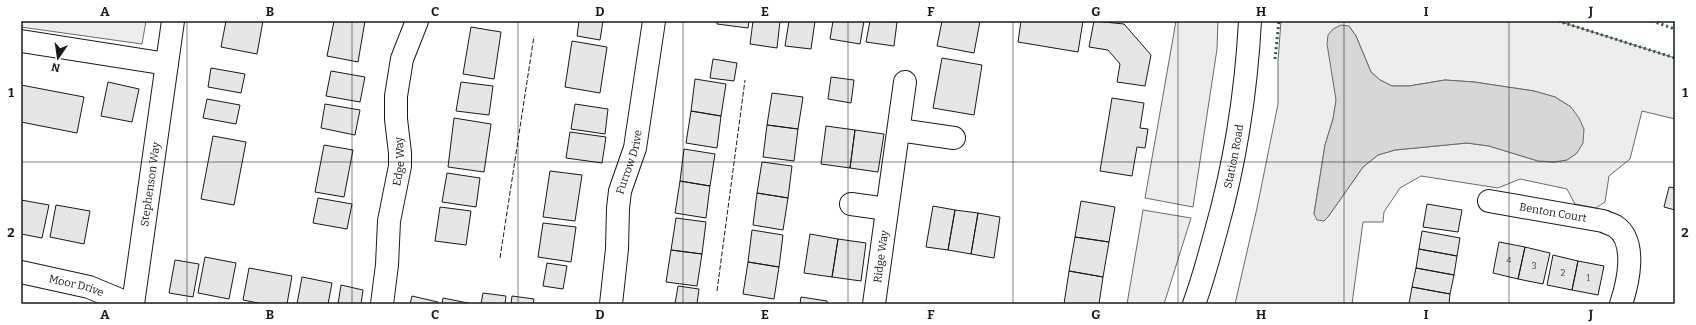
<svg xmlns="http://www.w3.org/2000/svg" width="1696" height="325" viewBox="0 0 1696 325" font-family="Bitter,serif">
	<style>
		.built { fill: #ededed; stroke: #6a6a6a; fill-rule: evenodd }
		.water { fill: #d7d7d7; stroke: #6a6a6a }
		.building { fill: #e6e6e6; stroke: #1a1a1a }
		.lines { fill: none; stroke-linecap: round; stroke-linejoin: round }
		.minor-casing { stroke: #1a1a1a; stroke-width: 24 }
		.primary-casing { stroke: #1a1a1a; stroke-width: 24 }
		.minor { stroke: #fff; stroke-width: 22 }
		.primary { stroke: #fff; stroke-width: 22 }
		.hedge { stroke: #2b5a34; stroke-width: 3; stroke-dasharray: 2 3; stroke-linecap: butt }
		.fence { stroke: #1a1a1a; stroke-width: 1; stroke-dasharray: 5 2; stroke-linecap: butt }
		.grid { fill: none; stroke: #1a1a1a; stroke-width: 1; stroke-opacity: 0.55 }
		.labels { text-anchor: middle; stroke-width: 3; stroke-linejoin: round; paint-order: stroke }
		.number-label { font-size: 9px; fill: #4d4d4d }
		.street-label { font-size: 11px; fill: #1a1a1a; stroke: #fff }
		.neatline { fill: none; stroke: #1a1a1a; stroke-width: 1.5 }
		.grid-label { font-size: 13px; text-anchor: middle; font-weight: bold; fill: #1a1a1a }
	</style>
	<rect width="100%" height="100%" fill="#fff"/>
	<path class="built" d="M21 21H146L142 44 21 27Z
		M1176 21H1218L1217 49 1193 207 1145 198Z
		M1281 21H1558L1675 58V119L1642 111 1630 159 1609 176 1605 202 1596 208 1575 204 1567 189 1520 179 1498 188 1421 176 1400 188 1384 212 1383 222H1363L1352 304H1235L1257 208 1278 104V61ZM1349 26 1356 36 1371 72 1380 80 1392 86H1409L1445 80 1474 82 1534 91 1555 97 1571 107 1577 153 1567 160 1554 162 1538 161 1489 146 1467 143 1395 150 1378 155 1363 167 1328 217 1314 214 1325 145 1333 119Z
		M1143 210 1191 218 1164 304H1127Z"/>
	<path class="water" d="M1341 25 1349 26 1356 36 1371 72 1380 80 1392 86H1409L1445 80 1474 82 1534 91 1555 97 1571 107 1579 118 1584 129 1583 143 1577 153 1567 160 1554 162 1538 161 1489 146 1467 143 1395 150 1378 155 1363 167 1328 217 1324 221 1317 220 1314 214 1325 145 1333 119 1336 100 1327 44 1328 35 1333 29Z"/>
	<path class="building" d="M226 21H263L257 54 221 47Z
		M334 21H365L358 62 327 56Z
		M579 21H603L600 40 577 36Z
		M717 21H749L748 28 717 24Z
		M753 21H780L777 48 750 44Z
		M789 21H815L811 49 785 46Z
		M833 21H864L860 44 830 39Z
		M870 21 897 22 894 46 866 42Z
		M942 21H980L974 53 937 46Z
		M1021 21H1083L1078 52 1018 42Z
		M1094 21 1124 24 1151 55 1145 86 1117 82 1120 64 1108 50 1089 47Z
		M471 27 501 32 494 79 463 74Z
		M572 41 607 47 600 93 565 87Z
		M942 58 982 65 974 115 933 108Z
		M713 59 737 63 734 81 710 78Z
		M211 68 245 74 241 93 208 87Z
		M331 71 365 77 360 102 326 96Z
		M831 77 854 80 851 103 828 99Z
		M695 79 726 84 721 116 691 111Z
		M108 82 139 89 132 122 101 116Z
		M461 82 493 86 489 115 456 111Z
		M21 85 84 97 77 133 21 122Z
		M772 93 803 97 798 129 767 125Z
		M1112 98 1144 103 1140 128 1148 129 1145 148 1137 147 1132 176 1100 171Z
		M207 99 240 105 236 124 203 118Z
		M325 104 360 110 355 135 321 128Z
		M575 104 608 109 605 134 571 129Z
		M691 111 721 116 717 148 686 143Z
		M454 118 491 124 484 172 448 167Z
		M767 125 798 129 794 161 763 157Z
		M826 126 855 130 850 168 821 164Z
		M855 130 884 134 878 172 850 168Z
		M570 132 606 137 602 163 566 158Z
		M213 136 246 142 234 205 201 199Z
		M324 145 353 150 344 197 315 192Z
		M684 149 715 154 710 186 680 181Z
		M762 162 792 166 788 198 757 193Z
		M550 171 582 175 575 221 543 217Z
		M447 173 480 178 476 207 442 202Z
		M680 181 710 186 706 218 675 213Z
		M1669 187 1675 188V210L1664 207Z
		M757 193 788 198 783 230 753 225Z
		M318 198 352 204 347 229 313 223Z
		M21 200 49 205 42 238 21 234Z
		M1081 201 1115 207 1109 242 1075 237Z
		M1427 204 1462 210 1458 232 1423 227Z
		M56 205 90 211 84 244 50 237Z
		M933 206 955 210 948 250 926 247Z
		M440 207 471 211 466 245 435 241Z
		M955 210 978 213 971 254 948 250Z
		M978 213 1000 217 994 258 971 254Z
		M676 218 706 222 702 254 671 250Z
		M543 223 576 227 571 262 538 257Z
		M752 230 783 235 779 267 748 262Z
		M1422 231 1460 238 1457 256 1419 249Z
		M810 234 838 239 832 277 804 273Z
		M1075 237 1109 242 1103 277 1069 271Z
		M838 239 866 243 861 281 832 277Z
		M1499 242 1525 247 1518 279 1493 273Z
		M1525 247 1550 253 1543 284 1518 279Z
		M1419 249 1457 256 1454 275 1416 268Z
		M671 250 702 254 697 286 666 282Z
		M1553 255 1578 261 1572 290 1547 285Z
		M205 257 236 263 229 299 198 293Z
		M175 260 199 264 193 297 169 293Z
		M1578 261 1604 266 1598 295 1572 290Z
		M748 262 779 267 774 299 743 294Z
		M547 263 567 266 563 289 543 286Z
		M249 268 292 276 287 304H263L243 300Z
		M1416 268 1454 275 1450 294 1412 287Z
		M1069 271 1103 277 1099 304H1064Z
		M302 277 332 283 328 304H297Z
		M341 285 363 290 361 304H338Z
		M678 286 699 289 697 304H675Z
		M1412 287 1450 294 1449 304H1409Z
		M483 293 506 296 505 304H481Z
		M412 296 438 302V304H410Z
		M512 296 534 299 533 304H511Z
		M801 297 827 301V304H800Z
		M443 298 473 304H442Z"/>
	<g class="lines">
		<defs>
			<g id="minor">
				<path d="M21 41 167 64"/>
				<path d="M899 130 954 138"/>
				<path id="s1" d="M1489 201 1603 221C1607 223 1611 224 1615 226 1638 241 1628 283 1621 304"/>
				<path d="M851 204 887 209"/>
				<path id="s2" d="M21 272 89 287 130 304"/>
				<path id="s3" d="M133 304 173 21"/>
				<path id="s4" d="M382 304 387 265 389 221 400 166V153L396 119V96L402 59 417 21"/>
				<path id="s5" d="M611 304 617 249 618 208 620 191 635 148 654 21"/>
				<path id="s6" d="M874 304 905 82"/>
			</g>
			<g id="primary">
				<path id="s7" d="M1194 304C1203 280 1209 256 1216 231 1236 160 1246 95 1250 21"/>
			</g>
		</defs>
		<use href="#minor" class="minor-casing"/>
		<use href="#primary" class="primary-casing"/>
		<use href="#minor" class="minor"/>
		<use href="#primary" class="primary"/>
		<path class="hedge" d="M1558 21 1675 58
			M1652 21 1675 29
			M1275 59 1279 21"/>
		<path class="fence" d="M500 258 534 36
			M717 291 745 80"/>
	</g>
	<path class="grid" d="M187 21V304M352 21V304M518 21V304M683 21V304M848 21V304M1013 21V304M1178 21V304M1344 21V304M1509 21V304M21 162H1675"/>
	<g class="labels">
		<g class="number-label">
			<text x="1509" y="263">4</text>
			<text x="1534" y="269">3</text>
			<text x="1563" y="276">2</text>
			<text x="1588" y="281">1</text>
		</g>
		<g class="street-label">
			<text dy="4" stroke="none"><textPath href="#s7" startOffset="153">Station Road</textPath></text>
			<text dy="4" stroke="none"><textPath href="#s4" startOffset="144">Edge Way</textPath></text>
			<text dy="4" stroke="none"><textPath href="#s5" startOffset="144">Furrow Drive</textPath></text>
			<text dy="4" stroke="none"><textPath href="#s3" startOffset="121">Stephenson Way</textPath></text>
			<text dy="4" stroke="none"><textPath href="#s1" startOffset="65">Benton Court</textPath></text>
			<text dy="4" stroke="none"><textPath href="#s6" startOffset="48">Ridge Way</textPath></text>
			<text dy="4" stroke="none"><textPath href="#s2" startOffset="57">Moor Drive</textPath></text>
		</g>
	</g>
	<rect width="1696" height="325" fill="none" stroke="#ffffff" stroke-width="44"/>
	<g transform="translate(58 58) rotate(193)" stroke="#ffffff" stroke-width="3" paint-order="stroke">
	<path d="M0-3L7 15L0 10L-7 15Z" fill="#1a1a1a"/>
	<text y="-6" font-size="11" font-weight="bold" text-anchor="middle" fill="#1a1a1a">N</text>
	</g>
	<rect x="22" y="22" width="1652" height="281" class="neatline"/>
	<g class="grid-label">
		<text x="105" y="16">A</text>
		<text x="270" y="16">B</text>
		<text x="435" y="16">C</text>
		<text x="600" y="16">D</text>
		<text x="765" y="16">E</text>
		<text x="931" y="16">F</text>
		<text x="1096" y="16">G</text>
		<text x="1261" y="16">H</text>
		<text x="1426" y="16">I</text>
		<text x="1591" y="16">J</text>
		<text x="11" y="97">1</text>
		<text x="1685" y="97">1</text>
		<text x="11" y="237">2</text>
		<text x="1685" y="237">2</text>
		<text x="105" y="319">A</text>
		<text x="270" y="319">B</text>
		<text x="435" y="319">C</text>
		<text x="600" y="319">D</text>
		<text x="765" y="319">E</text>
		<text x="931" y="319">F</text>
		<text x="1096" y="319">G</text>
		<text x="1261" y="319">H</text>
		<text x="1426" y="319">I</text>
		<text x="1591" y="319">J</text>
	</g>
</svg>
